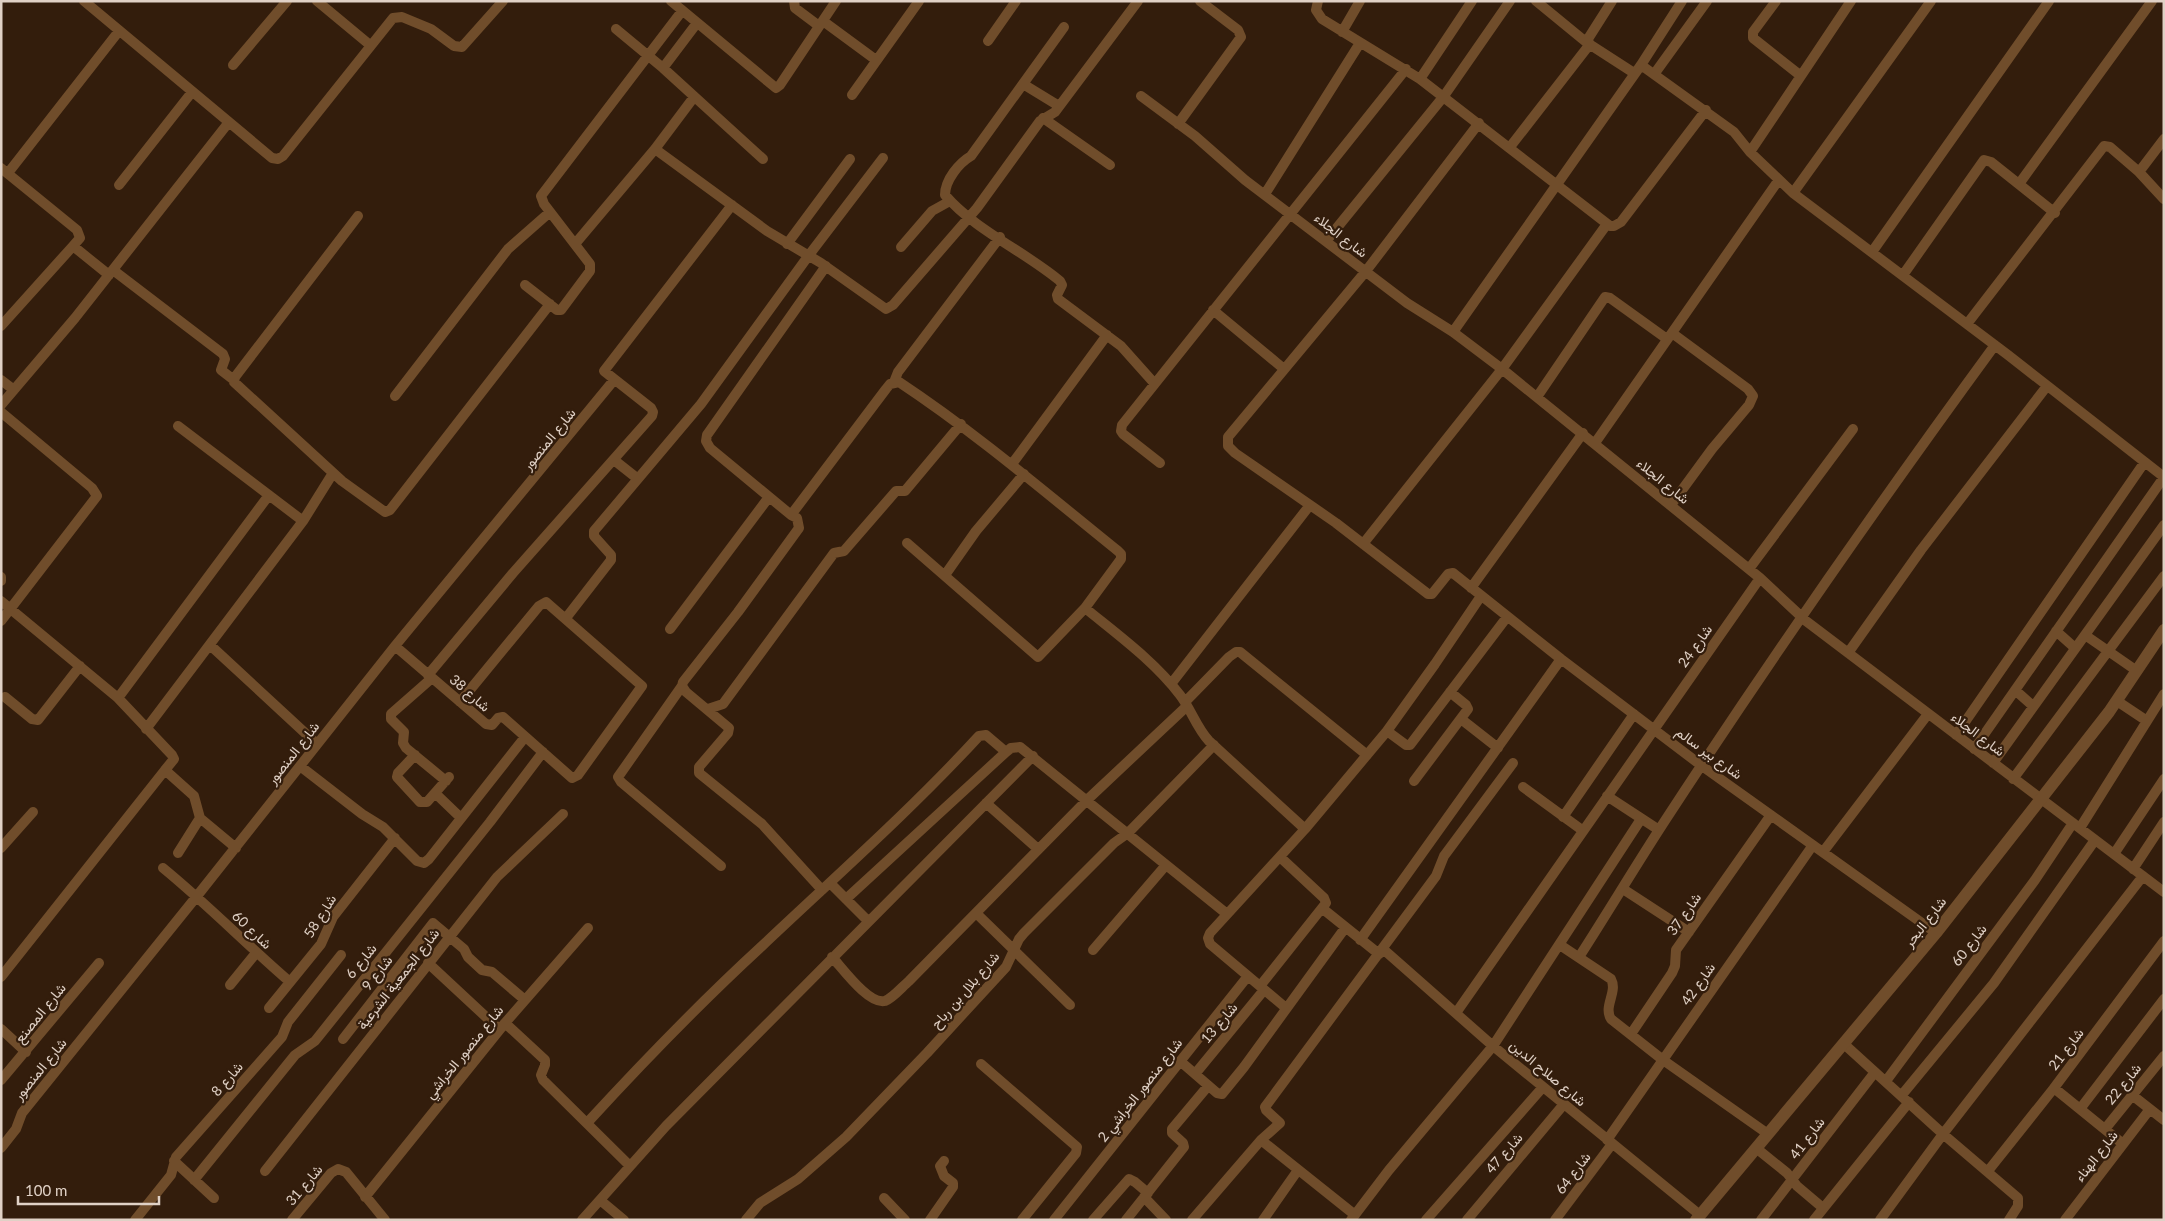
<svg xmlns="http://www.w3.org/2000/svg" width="2165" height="1221" viewBox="0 0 2165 1221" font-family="Lato,Vazirmatn,sans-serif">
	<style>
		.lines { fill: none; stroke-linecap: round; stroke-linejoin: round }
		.minor { stroke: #704d2b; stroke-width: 10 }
		.tertiary { stroke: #704d2b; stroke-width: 12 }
		.labels { text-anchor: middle; stroke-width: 4.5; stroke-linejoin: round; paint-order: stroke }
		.street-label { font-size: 14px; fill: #e0d1c6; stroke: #331d0c }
	</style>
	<rect width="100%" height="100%" fill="#331d0c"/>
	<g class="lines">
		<path class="minor" d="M84 1 272 158 278 159 283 156 393 18 402 17 431 29 454 46 462 47 503 1
			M317 1 370 45
			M671 1 776 88 780 85 836 1
			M794 1 795 8 819 26
			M1318 1 1316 10 1322 19 1420 79 1610 226H1614L1621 222 1706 110
			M1536 1 1586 42 1634 73
			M1776 1 1753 32V38L1801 76
			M823 21 876 60
			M1064 27 971 156C959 163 945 180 945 195 975 230 1024 251 1060 281L1062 285 1057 295 1058 299 1121 346 1154 383
			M616 29 663 68 763 159
			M1342 32 1360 1
			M988 41 1016 1
			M1586 42 1612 1
			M233 65 287 1
			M1641 65 1734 132 1750 152 1793 193 2008 355 2164 477
			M663 68 697 23
			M1655 73 1707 1
			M1420 79 1472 1
			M1023 84 1059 106
			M852 95 919 1
			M1141 96 1195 136 1245 180 1407 303 1453 332 1502 369 1760 578 1806 621 2164 892
			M1043 118 1110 165
			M1479 123 1366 271 1228 437V446L1235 453 1336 523 1428 594H1432L1448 574 1453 573 1561 659 1702 766 1936 933
			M1178 124 1241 37 1238 30 1200 1
			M1510 147 1590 44
			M655 149 767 231 821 263 886 309 893 305 977 208 1040 121 1055 112 1138 1
			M1750 152 1851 1
			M1 168 77 230 80 238 73 246
			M2139 172 2164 139
			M8 173 119 31
			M2019 184 2152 1
			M119 185 192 92
			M1793 193 1931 1
			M1265 194 1360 43
			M358 216 235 377 234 382 342 481 385 512 390 510 550 304
			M1327 240 1444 96 1510 1
			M575 244 655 149 694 97
			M787 244 850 159
			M901 247 932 211 950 201
			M1872 252 2049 1
			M826 266 707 435 706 441 710 448 791 515 886 389 890 384 899 382C976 433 1046 493 1118 551L1121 554V559L1085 608 1038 657 907 543
			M113 270 223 354 225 359 221 370 234 380
			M1903 275 1984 160 1991 162 2055 213
			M525 285 557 310H561L590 271V264L544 204 541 196 682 11
			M1213 310 1284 369
			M1967 324 2104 146 2110 147 2139 172 2164 199
			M1 326 73 246 109 275
			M1453 332 1641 65 1682 1
			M1 380 14 390
			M894 382 898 372 1000 237
			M395 396 508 249 550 212
			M1537 397 1605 297 1610 298 1667 339
			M1 405 75 318 229 122
			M1 412 92 488 97 496 1 621
			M1595 443 1778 181
			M614 460 638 479
			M1160 463 1123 434 1121 431 1122 425 1406 69
			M1012 464 1107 335
			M1671 505 1712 449 1749 405 1753 396 1748 389 1672 333
			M791 515 797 518 799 528 738 612 683 682 682 686 686 692 729 728 728 733 699 767V773L762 824 822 890
			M303 521 333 473
			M1363 544 1502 369 1607 224
			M1749 569 1853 429
			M945 575 976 531 1024 474
			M1 577V581
			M1471 588 1583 433
			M1 601 118 698 172 755 174 759 165 770 194 796 200 818 236 848
			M1085 608C1118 635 1154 661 1180 695 1191 709 1196 727 1209 741L1305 829 1210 933 1208 938 1210 944 1286 1008
			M566 618 611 560V555L594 536V531L701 404 809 255 883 158
			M670 629 769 497
			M2056 631 2075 648
			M2085 635 2137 671
			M210 645 317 744
			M395 646 486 724 492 725 498 718 503 717 572 778 578 775 642 686 546 602 539 606 460 702
			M1848 653 1921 550 2047 386
			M428 675 513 573 652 416 653 412 651 408 604 371 732 205
			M432 678 391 714V719L404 732 403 743 406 748 446 781
			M1171 684 1310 505
			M682 686 618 777 621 782 721 866
			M2015 690 2033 706
			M5 697 32 719 38 720 80 666
			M118 698 269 495
			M2117 701 2147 721
			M1185 702 1229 657 1236 652H1240L1367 755
			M708 709 723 704 834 553 844 551 896 491H905L961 424
			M1461 719 1498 748
			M146 729 303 521 178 426
			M1387 731 1406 745H1410L1507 617
			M1956 735 2144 463
			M1974 749 2164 477
			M415 755 398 773 397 777 420 802H427L449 777
			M1993 763 2164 525
			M300 766 362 814 383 827 417 861 424 863 429 859 525 737
			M2013 779 2164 576
			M1414 781 1468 709 1466 705 1450 692
			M1523 787 1582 830
			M435 793 461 818
			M1607 796 1659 830
			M986 803 1038 849
			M1563 817 1634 714
			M2080 828 2164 694
			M1305 829 1387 731 1435 664 1481 596
			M1 848 33 812
			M1823 852 1928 714
			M178 853 200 818
			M2114 854 2164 779
			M163 868C207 904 247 945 290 982
			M2133 869 2164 822
			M830 883 868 921
			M1623 889 1689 932
			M846 899 1006 752 1011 748 1020 747 1227 914
			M1323 909 1379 954
			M976 913 1070 1005
			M1360 940 1561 659
			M1560 945 1611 979C1618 992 1603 1006 1611 1019L1663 1060 1768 1134
			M1383 949 1493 1046 1700 1215
			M1093 950 1166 865
			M832 957C843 969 869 1005 885 1001 893 998 902 987 909 981L1087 800 1187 706
			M1579 957C1610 909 1639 860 1670 813 1774 654 1883 498 1995 345
			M428 963 499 1029
			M1 977 165 770
			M230 985 256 953
			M1260 986 1326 903 1324 898 1280 857
			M269 1008 321 944 333 917 395 838
			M1456 1013 1760 578
			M505 1023 545 1060V1065L541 1075 543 1080 630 1166
			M1 1029 26 1052
			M1631 1034 1672 973 1675 966 1676 950 1771 815
			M343 1039 433 923 464 949 468 957 482 970 492 972 525 1000
			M1844 1044 1943 1134 2018 1198V1206L2009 1220
			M1180 1061 1217 1093 1222 1094 1244 1067 1345 928
			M981 1064 1077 1147 1076 1153 1022 1220
			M1195 1074 1264 990
			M1 1080 99 963
			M1886 1081 2035 880 2073 823
			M2054 1088 2123 1144
			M2132 1095 2164 1120
			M1901 1096 1994 983 2095 840
			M2080 1109 2164 999
			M587 1123C643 1062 701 1002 762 946 835 877 911 810 979 736L986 735 1006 752
			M2105 1129 2164 1056
			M1261 1140 1355 1215
			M1607 1140 1813 845
			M1 1148 16 1129 22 1113 197 896 395 646 614 380
			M1756 1148 1787 1173 1797 1186 1823 1208
			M174 1161 214 1198
			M265 1171 497 877 563 814
			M1988 1171 2054 1088 2164 941
			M194 1180 295 1055 315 1041 490 822 543 752
			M365 1197 505 1023 588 928
			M1144 1197 1166 1220
			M884 1198 905 1220
			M600 1200 624 1220
			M135 1220 171 1175 176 1157 282 1037 288 1022 341 955
			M292 1220 331 1173 338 1169 346 1172 385 1220
			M582 1220 666 1126 1033 756
			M746 1220 760 1203 798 1179 846 1137 927 1053 1006 967 1019 939 1024 933 1114 843 1128 833 1214 745
			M930 1220 953 1187V1183L944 1176 940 1166 944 1161
			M1054 1220 1248 976
			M1093 1220 1129 1179 1135 1182 1148 1193
			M1126 1220 1184 1147 1183 1143 1172 1133V1129L1208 1086
			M1192 1220 1261 1140 1280 1123 1266 1110 1265 1107 1436 876 1444 856 1513 763
			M1263 1220 1298 1170
			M1351 1220 1389 1170 1493 1046 1641 819
			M1426 1220 1543 1087
			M1467 1220 1564 1104
			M1555 1220 1612 1144
			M1761 1220 1875 1072
			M1814 1220 1909 1102
			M1880 1220 1943 1134 2143 876
			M2065 1220 2150 1109"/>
		<path class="tertiary" d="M1696 1220 1936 933 2109 712 2164 630"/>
	</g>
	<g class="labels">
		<g class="street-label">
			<text transform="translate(1341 235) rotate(38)" y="5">شارع الجلاء</text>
			<text transform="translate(549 439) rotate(-51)" y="5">شارع المنصور</text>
			<text transform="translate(1663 481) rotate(39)" y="5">شارع الجلاء</text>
			<text transform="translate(1695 646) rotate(-55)" y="5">شارع 24</text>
			<text transform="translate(470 693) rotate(41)" y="5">شارع 38</text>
			<text transform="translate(1978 734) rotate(37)" y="5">شارع الجلاء</text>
			<text transform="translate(293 753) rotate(-52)" y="5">شارع المنصور</text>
			<text transform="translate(1709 753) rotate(36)" y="5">شارع بير سالم</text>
			<text transform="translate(1684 914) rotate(-55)" y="5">شارع 37</text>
			<text transform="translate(320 916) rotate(-58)" y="5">شارع 58</text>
			<text transform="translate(1925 922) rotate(-52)" y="5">شارع البحر</text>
			<text transform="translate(252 930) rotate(43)" y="5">شارع 60</text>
			<text transform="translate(1969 945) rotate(-53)" y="5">شارع 60</text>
			<text transform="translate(361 961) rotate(-51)" y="5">شارع 6</text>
			<text transform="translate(377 973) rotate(-52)" y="5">شارع 9</text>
			<text transform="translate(398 979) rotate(-52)" y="5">شارع الجمعية الشرعية</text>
			<text transform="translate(1698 984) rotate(-55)" y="5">شارع 42</text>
			<text transform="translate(965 990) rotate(-49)" y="5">شارع بلال بن رباح</text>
			<text transform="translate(40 1013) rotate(-51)" y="5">شارع المصنع</text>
			<text transform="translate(1219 1023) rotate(-50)" y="5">شارع 13</text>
			<text transform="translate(2066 1049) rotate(-53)" y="5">شارع 21</text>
			<text transform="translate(464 1052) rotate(-51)" y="5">شارع منصور الخراشي</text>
			<text transform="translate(40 1069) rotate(-51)" y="5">شارع المنصور</text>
			<text transform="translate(1548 1073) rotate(40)" y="5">شارع صلاح الدين</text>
			<text transform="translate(227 1079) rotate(-49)" y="5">شارع 8</text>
			<text transform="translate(2123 1084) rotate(-51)" y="5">شارع 22</text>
			<text transform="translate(1140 1090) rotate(-52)" y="5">شارع منصور الخراشي 2</text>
			<text transform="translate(1807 1138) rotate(-53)" y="5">شارع 41</text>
			<text transform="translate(1504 1153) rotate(-49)" y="5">شارع 47</text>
			<text transform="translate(2096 1156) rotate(-52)" y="5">شارع الهناء</text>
			<text transform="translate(1573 1173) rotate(-53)" y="5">شارع 64</text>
			<text transform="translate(304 1185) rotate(-50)" y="5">شارع 31</text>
		</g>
	</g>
	<rect width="2165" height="1221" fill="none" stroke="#e0d1c6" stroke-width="5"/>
	<path d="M18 1196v8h141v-8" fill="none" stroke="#e0d1c6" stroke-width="2.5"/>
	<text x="25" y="1196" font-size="15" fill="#e0d1c6" stroke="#331d0c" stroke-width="4" paint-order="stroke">100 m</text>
</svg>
